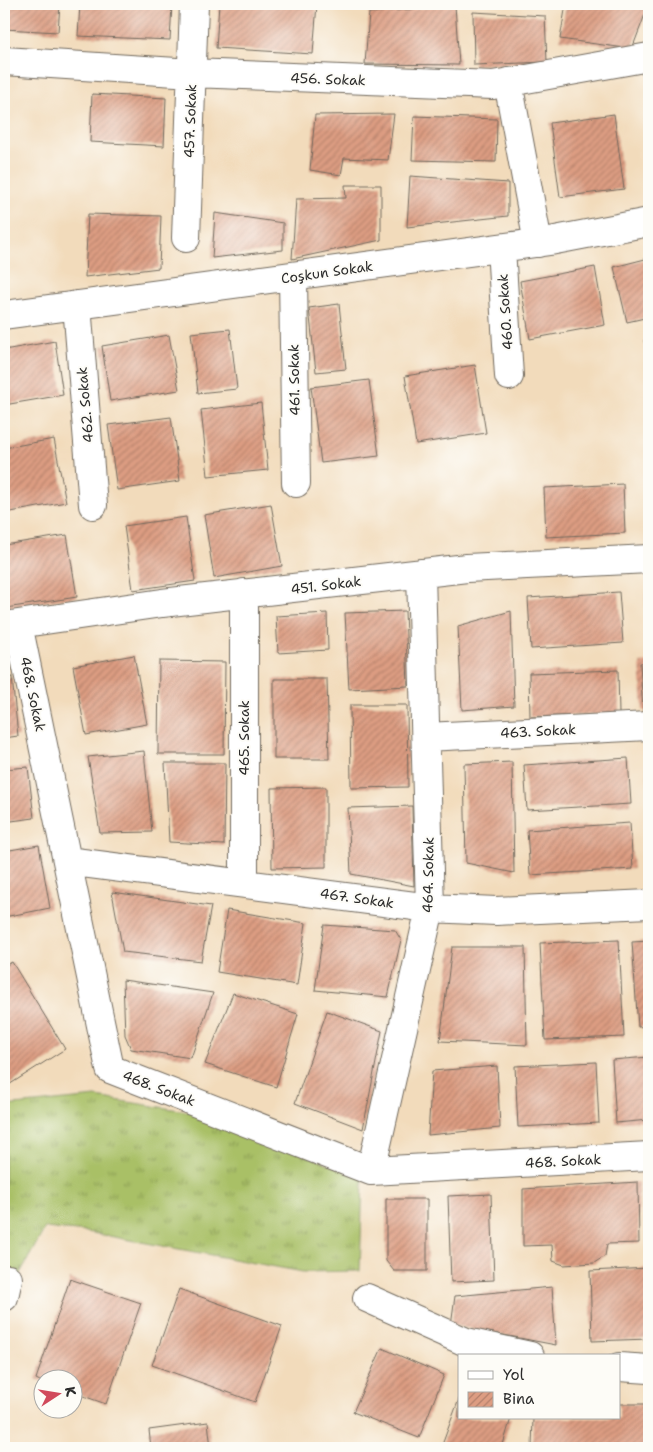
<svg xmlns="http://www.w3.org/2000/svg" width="653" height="1452" viewBox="0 0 653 1452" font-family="'Shantell Sans',sans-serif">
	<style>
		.grass { fill: url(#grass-tufts); stroke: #6a7648 }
		.building { fill: url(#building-hatch) }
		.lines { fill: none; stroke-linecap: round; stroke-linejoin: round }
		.minor-casing { stroke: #71695d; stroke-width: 30 }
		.minor { stroke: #fff; stroke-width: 28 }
		.labels { text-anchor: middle; stroke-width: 4; stroke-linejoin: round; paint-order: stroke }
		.street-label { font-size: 14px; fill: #2b2b2b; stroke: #fdfcf7 }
	</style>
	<defs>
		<pattern id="grass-tufts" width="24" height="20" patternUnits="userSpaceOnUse" patternTransform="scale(1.25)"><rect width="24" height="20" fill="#a9c066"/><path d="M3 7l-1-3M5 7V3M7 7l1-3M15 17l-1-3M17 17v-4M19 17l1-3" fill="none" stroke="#8a9c54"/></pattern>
		<pattern id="building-hatch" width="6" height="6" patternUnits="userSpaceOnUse" patternTransform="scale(1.25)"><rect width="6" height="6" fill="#dd9d82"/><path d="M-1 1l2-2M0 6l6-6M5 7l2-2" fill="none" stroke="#b3806b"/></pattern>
	</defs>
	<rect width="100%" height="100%" fill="#fdfcf7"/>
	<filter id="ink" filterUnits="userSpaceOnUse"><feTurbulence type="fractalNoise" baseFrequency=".02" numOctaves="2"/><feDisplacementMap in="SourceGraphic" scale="10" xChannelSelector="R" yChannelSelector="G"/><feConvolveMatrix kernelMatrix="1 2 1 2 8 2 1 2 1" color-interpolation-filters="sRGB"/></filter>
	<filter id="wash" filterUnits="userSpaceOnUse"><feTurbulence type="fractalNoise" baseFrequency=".0096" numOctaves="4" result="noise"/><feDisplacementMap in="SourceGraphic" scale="20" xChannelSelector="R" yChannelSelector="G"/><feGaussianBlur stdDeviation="1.12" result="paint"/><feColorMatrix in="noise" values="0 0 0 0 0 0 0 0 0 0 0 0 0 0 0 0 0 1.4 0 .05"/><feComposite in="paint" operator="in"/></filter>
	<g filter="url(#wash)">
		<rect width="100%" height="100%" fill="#f2dbbb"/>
		<path class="grass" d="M96 1097 205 1114 363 1178 360 1271 303 1272 87 1232 45 1228 18 1277 4 1275V1106Z"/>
		<g id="blocks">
			<path class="building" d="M4 4H60L58 32 4 29Z
				M80 4H172L170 40 78 36Z
				M219 4H317L313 54 216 48Z
				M566 4H649L632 49 560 39Z
				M455 5 459 65 365 64 369 13Z
				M473 12 545 16 547 62 474 65Z
				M92 94 166 98 164 146 90 142Z
				M394 114 388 160 344 158 341 175 310 170 315 115Z
				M614 114 624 189 560 197 550 123Z
				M414 116 497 119 496 162 412 160Z
				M410 176 508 183V216L407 227Z
				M345 185H381V240L292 259 296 199 346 198Z
				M215 213 283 223V250L212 258Z
				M88 214 161 216 159 268 85 277Z
				M649 258V317L627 322 614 267Z
				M595 267 605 325 530 339 520 281Z
				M339 304 346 369 316 372 309 308Z
				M230 329 237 389 198 393 191 333Z
				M169 335 179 390 110 401 102 346Z
				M649 339V364H648L644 340Z
				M55 341 63 395 4 405V350Z
				M475 365 486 433 416 444 405 376Z
				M369 380 379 456 321 463 311 387Z
				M261 403 268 470 208 476 201 410Z
				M171 417 180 481 117 490 108 425Z
				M54 439 66 502 5 513 4 448Z
				M646 481H649V520H648Z
				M623 484 625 533 546 537 544 488Z
				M271 504 282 566 214 578 204 515Z
				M186 517 195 581 133 590 124 526Z
				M67 535 77 597 6 608 4 592V545Z
				M619 592 623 643 531 649 528 598Z
				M649 592V643H647L645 593Z
				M405 611 408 686 349 689 345 613Z
				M511 611 514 706 462 710 458 626Z
				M327 613 328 650 278 653 276 616Z
				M134 655 147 724 86 735 73 666Z
				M159 661 225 662 224 754H158Z
				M649 662V711H643L640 663Z
				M618 670 619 714 530 717 529 673Z
				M12 677 18 736 4 738V678Z
				M274 679H327L329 759H274Z
				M350 705H407L408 787 351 788Z
				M144 751 152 832 100 833 88 757Z
				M628 758 631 804 527 810 524 765Z
				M646 759H649V786H648Z
				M512 762 514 873 466 863 464 764Z
				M165 763H225L224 845 169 842Z
				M28 767 34 818 4 822V769Z
				M326 787V867L272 868 271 788Z
				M412 806 414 886 351 874 348 808Z
				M630 823 633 869 530 875 527 830Z
				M39 845 50 908 4 917V851Z
				M112 892 211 906 201 961 123 952Z
				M227 910 306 923 297 985 217 972Z
				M324 925 395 930 401 940 388 997 315 990Z
				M619 940 624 1037 545 1040 540 943Z
				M649 941V1026L638 1027 632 942Z
				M452 947H525L527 1045 440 1041Z
				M12 962 65 1049 4 1088V966Z
				M123 980 213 993 191 1058 131 1049 125 1035Z
				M233 993 298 1014 276 1087 205 1064Z
				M327 1011 382 1031 363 1129 295 1103Z
				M649 1057V1120L616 1123 612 1060Z
				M596 1062 599 1123 518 1127 515 1066Z
				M497 1066 500 1128 428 1135 432 1071Z
				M638 1182 639 1243 607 1244 605 1256 594 1263 564 1265 553 1261 552 1245 523 1246V1189Z
				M491 1194 494 1280 451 1282 448 1196Z
				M386 1199H427V1271H394L386 1261Z
				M649 1268V1339L592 1341 590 1271Z
				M70 1279 141 1303 106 1404 72 1392V1380H42V1382L36 1379Z
				M552 1287 556 1345 451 1325 455 1296Z
				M179 1289 282 1326 255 1402 152 1365Z
				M382 1348 444 1375 419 1438 353 1412Z
				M459 1399V1418H511L502 1448H454L442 1445Z
				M619 1404H649V1448H532L533 1418H619Z
				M208 1422 211 1448H151L149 1430Z"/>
		</g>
	</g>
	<g filter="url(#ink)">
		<use href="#blocks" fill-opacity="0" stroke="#71695d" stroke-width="1"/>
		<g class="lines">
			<defs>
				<path id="minor" d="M4 61 192 73 493 85 649 57
					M508 82 538 243
					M186 238 194 4
					M501 248 509 376
					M293 276 296 483
					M77 305 93 505
					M4 315 550 241 649 222
					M18 624 110 1069 371 1171 649 1156
					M4 626 162 603 467 568 649 559
					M426 737 649 726
					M67 861 430 908 496 911 649 904
					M244 883V593
					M371 1171 430 908 421 573
					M4 1279H8L4 1297
					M367 1298 466 1342 530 1356
					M619 1367 649 1369"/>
			</defs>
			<use href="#minor" class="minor-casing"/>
			<use href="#minor" class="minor"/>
		</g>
	</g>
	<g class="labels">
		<g class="street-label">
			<text transform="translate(328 79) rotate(2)" y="5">456. Sokak</text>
			<text transform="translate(190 121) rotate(-88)" y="5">457. Sokak</text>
			<text transform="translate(327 272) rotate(-8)" y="5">Coşkun Sokak</text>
			<text transform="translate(505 312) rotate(-94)" y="5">460. Sokak</text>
			<text transform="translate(294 380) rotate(-91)" y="5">461. Sokak</text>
			<text transform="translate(85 405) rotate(-95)" y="5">462. Sokak</text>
			<text transform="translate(326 585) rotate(-7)" y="5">451. Sokak</text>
			<text transform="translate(33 694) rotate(78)" y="5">468. Sokak</text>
			<text transform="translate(538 731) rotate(-3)" y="5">463. Sokak</text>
			<text transform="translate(244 738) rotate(-90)" y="5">465. Sokak</text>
			<text transform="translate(428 875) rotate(-89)" y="5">464. Sokak</text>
			<text transform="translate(357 898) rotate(8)" y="5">467. Sokak</text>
			<text transform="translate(159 1088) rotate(21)" y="5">468. Sokak</text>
			<text transform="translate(563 1161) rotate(-3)" y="5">468. Sokak</text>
		</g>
	</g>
	<rect width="653" height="1452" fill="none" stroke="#fdfcf7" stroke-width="20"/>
	<rect x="458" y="1354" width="162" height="65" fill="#fdfcf7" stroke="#a9a8a5"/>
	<rect x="468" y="1371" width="25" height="8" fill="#ffffff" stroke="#a9a8a5"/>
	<text x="503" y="1380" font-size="15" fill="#2b2b2b">Yol</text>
	<rect x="468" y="1392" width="25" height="15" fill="url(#building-hatch)" stroke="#a9a8a5"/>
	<text x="503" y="1404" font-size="15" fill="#2b2b2b">Bina</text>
	<g transform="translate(58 1394) rotate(78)"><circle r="24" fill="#fdfcf7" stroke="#a9a8a5"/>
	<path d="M0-4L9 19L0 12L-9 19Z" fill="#d1495b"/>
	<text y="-8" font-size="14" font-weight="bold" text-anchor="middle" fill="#2b2b2b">K</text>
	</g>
</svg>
